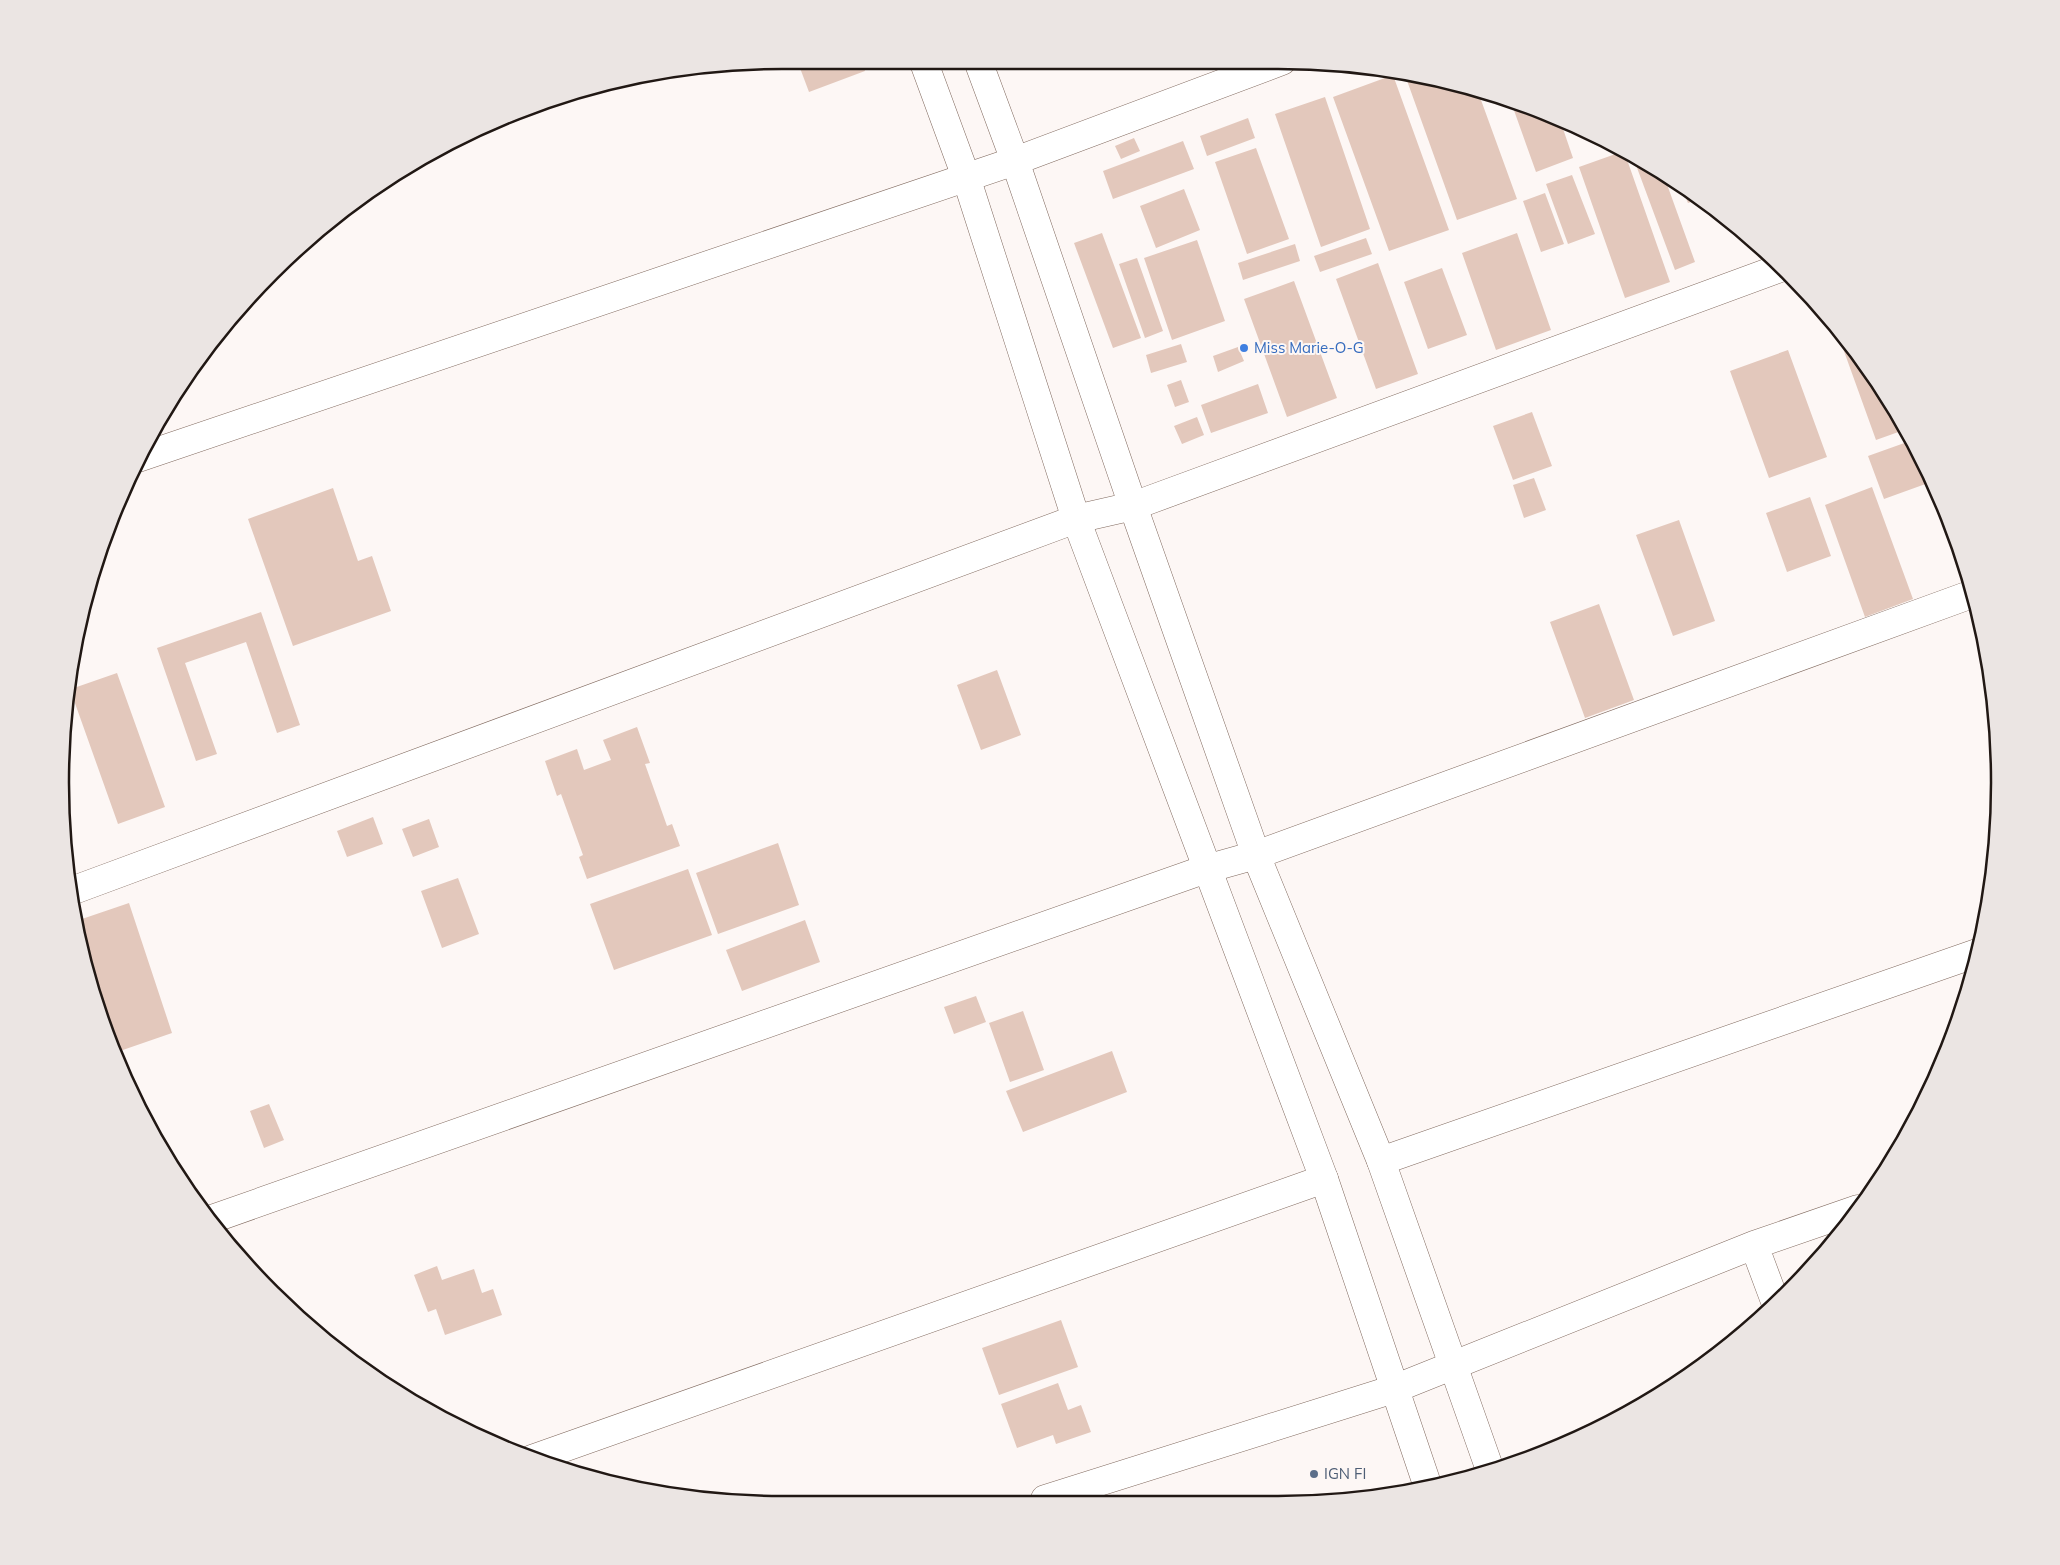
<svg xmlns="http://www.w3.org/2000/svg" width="2060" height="1565" viewBox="0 0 2060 1565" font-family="Mulish,sans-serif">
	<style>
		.building { fill: #e3c8bc }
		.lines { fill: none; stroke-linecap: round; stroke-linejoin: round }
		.street-casing { stroke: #816a5f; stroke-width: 29 }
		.secondary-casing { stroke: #816a5f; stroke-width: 29 }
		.street { stroke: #fff; stroke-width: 28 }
		.secondary { stroke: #fff; stroke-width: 28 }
		.shop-dot { fill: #3f7fe0; stroke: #fdf7f5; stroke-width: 2 }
		.service-dot { fill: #5c6f8a; stroke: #fdf7f5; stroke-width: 2 }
		.labels { text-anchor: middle; stroke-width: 4; stroke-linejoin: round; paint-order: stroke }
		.shop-label { font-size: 15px; fill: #366cbe; stroke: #fdf7f5; text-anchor: start }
		.service-label { font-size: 15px; fill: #4e5e75; stroke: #fdf7f5; text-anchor: start }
		.rim { fill: none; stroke: #211814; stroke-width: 2.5 }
	</style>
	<rect width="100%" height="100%" fill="#fdf7f5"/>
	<path class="building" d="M797 60H861L865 71 809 92Z
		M1393 75 1449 230 1389 251 1333 97Z
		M1405 75 1465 85 1477 89 1517 199 1457 220Z
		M1325 97 1370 229 1321 247 1275 114Z
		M1511 102 1560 120 1573 158 1536 172Z
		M1248 118 1255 138 1207 156 1200 136Z
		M1134 138 1140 151 1121 159 1115 146Z
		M1183 141 1194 169 1113 199 1103 171Z
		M1256 148 1289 239 1247 254 1215 162Z
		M1624 151 1670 282 1625 298 1579 167Z
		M1633 157 1664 176 1695 262 1675 270Z
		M1572 175 1595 234 1568 244 1546 184Z
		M1681 187 1683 188 1700 199 1688 203Z
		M1184 189 1200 230 1156 248 1140 206Z
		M1545 193 1564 244 1541 252 1523 201Z
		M1102 233 1141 338 1113 348 1074 243Z
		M1517 233 1551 330 1496 350 1462 253Z
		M1366 238 1372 254 1320 272 1314 256Z
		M1197 240 1225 321 1172 340 1144 258Z
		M1295 244 1300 261 1243 280 1238 263Z
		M1137 258 1163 331 1145 338 1119 264Z
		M1378 263 1418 374 1376 389 1336 279Z
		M1442 268 1467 335 1428 349 1404 282Z
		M1294 281 1337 398 1287 417 1244 299Z
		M1836 329 1878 381 1904 430 1876 440Z
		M1181 344 1187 362 1151 373 1146 355Z
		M1238 347 1244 361 1218 372 1213 356Z
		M1788 350 1827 457 1769 478 1730 371Z
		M1181 380 1189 402 1175 407 1167 385Z
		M1258 384 1268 413 1211 433 1201 405Z
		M1532 412 1552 466 1513 480 1493 426Z
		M1197 417 1204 435 1182 444 1174 426Z
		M1910 441 1931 482 1884 499 1868 456Z
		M1534 478 1546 510 1524 518 1513 485Z
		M1872 487 1913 599 1865 617 1825 505Z
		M333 488 358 561 372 556 391 611 293 646 248 519Z
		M1810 497 1831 556 1787 572 1766 513Z
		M1679 520 1715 621 1673 636 1636 535Z
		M1599 604 1634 700 1585 718 1550 622Z
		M261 612 300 725 277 733 246 642 185 663 217 754 196 761 157 648Z
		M997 670 1021 735 981 750 957 685Z
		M117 673 165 807 118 824 71 692V689Z
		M637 727 650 763 645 764 667 826 672 824 680 846 587 879 579 857 583 855 561 794 557 796 545 761 577 749 584 770 611 760 603 740Z
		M373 817 383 844 347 857 337 831Z
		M429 819 439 847 413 857 402 829Z
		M778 843 799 905 718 934 696 873Z
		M688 869 712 935 614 970 590 904Z
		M458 878 479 934 442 948 421 891Z
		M129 903 172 1033 117 1052 98 1014 79 920Z
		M805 920 820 962 742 991 726 950Z
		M976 996 986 1022 954 1034 944 1007Z
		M1023 1011 1044 1070 1010 1082 989 1023Z
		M1112 1051 1127 1092 1023 1132 1006 1091Z
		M269 1104 284 1140 264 1148 250 1111Z
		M437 1266 442 1280 474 1269 482 1293 493 1289 502 1315 445 1335 436 1309 428 1312 414 1275Z
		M1061 1320 1078 1367 999 1395 982 1348Z
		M1058 1383 1068 1410 1081 1405 1091 1432 1056 1444 1053 1435 1017 1448 1001 1404Z"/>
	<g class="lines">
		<defs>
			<path id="street" d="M138 458 1015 161 1282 61
				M74 890 1076 519 1133 506 1783 267
				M1381 1161 1977 953
				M212 1219 1206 869 1256 855 1972 594
				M1754 1245 1776 1304
				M532 1459 1324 1179
				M1045 1499 1394 1389 1754 1245 1858 1209"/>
			<path id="secondary" d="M923 60 966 177 1076 519 1324 1179 1427 1484
				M978 61 1015 161 1133 506 1256 855 1381 1161 1489 1467"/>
		</defs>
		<use href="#street" class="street-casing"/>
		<use href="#secondary" class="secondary-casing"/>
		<use href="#street" class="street"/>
		<use href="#secondary" class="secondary"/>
	</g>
	<circle class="shop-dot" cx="1244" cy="348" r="5"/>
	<circle class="service-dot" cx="1314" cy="1474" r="5"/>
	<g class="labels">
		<g class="shop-label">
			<text x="1254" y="353">Miss Marie-O-G</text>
		</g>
		<g class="service-label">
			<text x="1324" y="1479">IGN FI</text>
		</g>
	</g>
	<path d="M0 0H2060V1565H0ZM782 69H1278A713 713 0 0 1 1991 782V783A713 713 0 0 1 1278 1496H782A713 713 0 0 1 69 783V782A713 713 0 0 1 782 69Z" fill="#ebe5e3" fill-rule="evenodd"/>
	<path class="rim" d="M782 69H1278A713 713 0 0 1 1991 782V783A713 713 0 0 1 1278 1496H782A713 713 0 0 1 69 783V782A713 713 0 0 1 782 69Z"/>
</svg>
